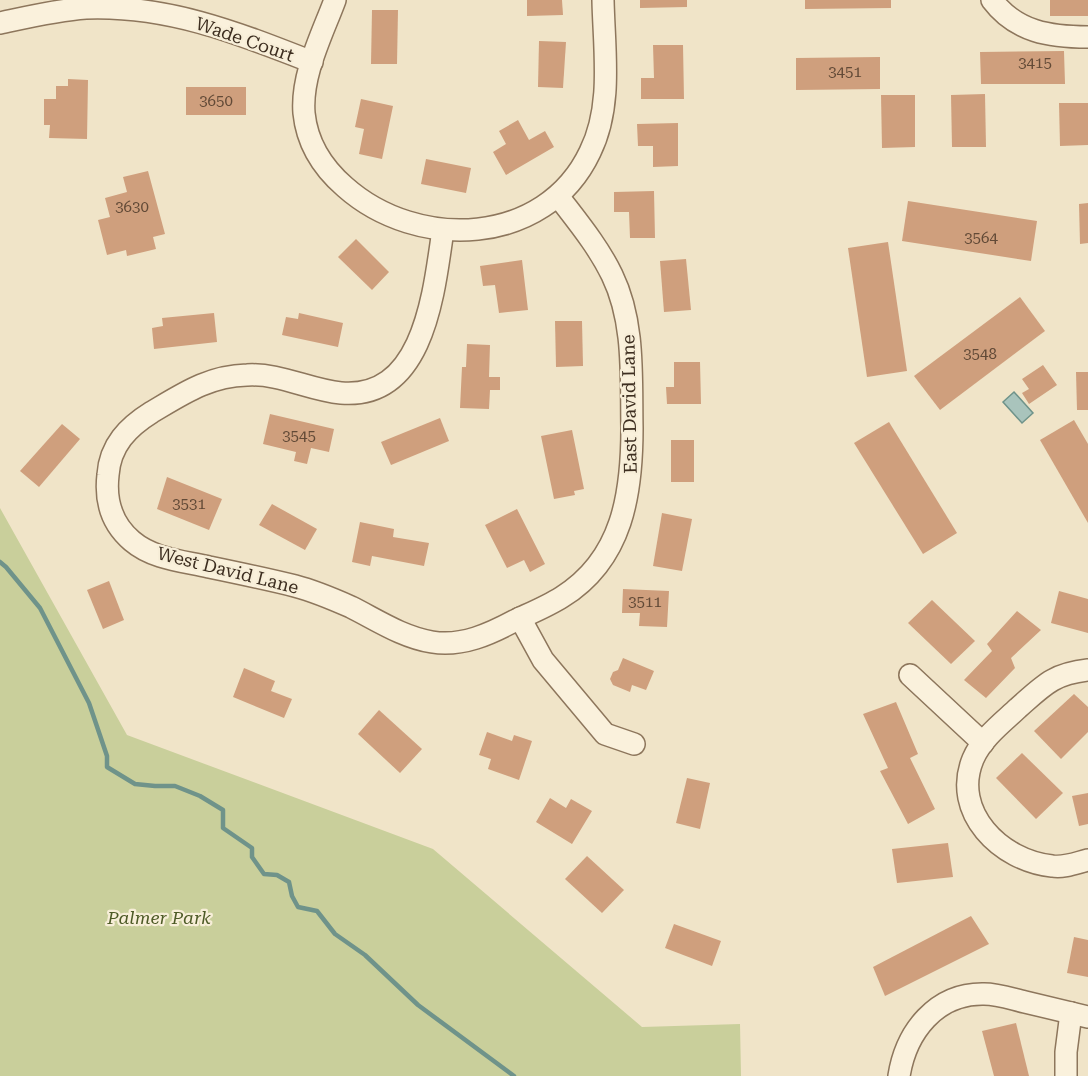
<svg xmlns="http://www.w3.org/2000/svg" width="1088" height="1076" viewBox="0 0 1088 1076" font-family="'Roboto Serif',serif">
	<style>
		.green { fill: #c9cf9b }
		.water { fill: #a9c4bc; stroke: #6f938a; stroke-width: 1.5 }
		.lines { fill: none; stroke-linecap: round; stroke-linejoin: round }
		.stream { stroke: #6f938a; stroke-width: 4.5 }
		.building { fill: #cf9f7d }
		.minor-casing { stroke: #8d765c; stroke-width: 24 }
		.minor { stroke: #faf1dc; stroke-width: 21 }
		.labels { text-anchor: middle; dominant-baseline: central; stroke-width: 4.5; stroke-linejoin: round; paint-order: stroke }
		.number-label { font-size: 15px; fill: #624a37 }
		.street-label { font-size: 18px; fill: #3d2e20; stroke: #f7eed8 }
		.park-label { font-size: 18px; font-style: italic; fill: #4d5a26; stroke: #f7eed8 }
	</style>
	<rect width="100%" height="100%" fill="#f0e4c8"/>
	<polygon class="green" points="0,508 127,735 433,849 642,1027 740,1024 741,1076 0,1076"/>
	<polygon class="water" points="1014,392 1033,413 1022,423 1003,402"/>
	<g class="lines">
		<polyline class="stream" points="0,562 6,567 40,608 89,703 107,756 107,767 135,784 155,786 175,786 200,796 223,810 223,828 252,848 252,857 264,874 277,875 289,882 292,896 298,907 317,911 335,934 365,955 418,1005 514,1076"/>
	</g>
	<g class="building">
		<polygon points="527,0 562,0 563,15 527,16"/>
		<polygon points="640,0 687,0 687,7 640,8"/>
		<polygon points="805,0 891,0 891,8 805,9"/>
		<rect x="1050" y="0" width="38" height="16"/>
		<polygon points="372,10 398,10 397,64 371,64"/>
		<polygon points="539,41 566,42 563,88 538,87"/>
		<polygon points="653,45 683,45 684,99 641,99 641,78 654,78"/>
		<polygon points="1064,51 1065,84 981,84 980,52"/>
		<polygon points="880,57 880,89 796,90 796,58"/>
		<polygon points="68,79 88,80 87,139 49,138 50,125 44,125 44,99 56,99 56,86 68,86"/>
		<rect x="186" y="87" width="60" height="28"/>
		<polygon points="985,94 986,147 952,147 951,95"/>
		<polygon points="881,95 915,95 915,147 882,148"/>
		<polygon points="361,99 393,106 382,159 359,154 364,129 355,127"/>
		<polygon points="1059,103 1088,103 1088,145 1060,146"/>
		<polygon points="518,120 529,140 545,131 554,147 506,175 493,152 506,144 499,131"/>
		<polygon points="678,123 678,166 653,167 653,146 638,146 637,124"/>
		<polygon points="426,159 471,168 466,193 421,184"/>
		<polygon points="148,171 165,234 153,237 156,249 127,256 126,250 107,255 98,220 110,217 105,198 127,192 123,177"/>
		<polygon points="654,191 655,238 630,238 629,212 614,212 614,192"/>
		<polygon points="908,201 1037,221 1031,261 902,241"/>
		<polygon points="1088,203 1088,243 1080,244 1079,204"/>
		<polygon points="356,239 389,272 372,290 338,257"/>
		<polygon points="888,242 907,371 867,377 848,248"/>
		<polygon points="686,259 691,310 664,312 660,261"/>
		<polygon points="522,260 528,310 499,313 495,285 483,286 480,266"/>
		<polygon points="1020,297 1045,331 940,410 914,376"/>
		<polygon points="214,313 217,342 154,349 152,328 163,326 162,318"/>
		<polygon points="299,313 343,323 338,347 282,335 286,317 298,319"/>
		<polygon points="555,321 582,321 583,366 556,367"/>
		<polygon points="467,344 490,345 489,377 500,377 500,390 490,390 489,409 460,408 462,367 466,367"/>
		<polygon points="674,362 700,362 701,404 667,404 666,387 674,387"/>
		<polygon points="1043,365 1057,385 1029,404 1022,393 1029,389 1022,379"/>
		<polygon points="1076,372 1088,372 1088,410 1077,410"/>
		<polygon points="270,414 334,429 329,452 311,448 307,464 294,461 296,452 263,444"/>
		<polygon points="440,418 449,441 391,465 381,442"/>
		<polygon points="1074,420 1088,444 1088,523 1040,440"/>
		<polygon points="889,422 957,533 923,554 854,443"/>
		<polygon points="62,424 80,439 39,487 20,471"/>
		<polygon points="572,430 584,489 574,491 575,495 554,499 541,436"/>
		<rect x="671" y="440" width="23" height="42"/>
		<polygon points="167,477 222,499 209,530 157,509"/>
		<polygon points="272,504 317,529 305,550 259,525"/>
		<polygon points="517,509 545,564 530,572 524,560 507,568 485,525"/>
		<polygon points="662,513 692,519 682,571 653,566"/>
		<polygon points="360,522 394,529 393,537 429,543 424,566 372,556 370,566 352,562"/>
		<polygon points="109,581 124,620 103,629 87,590"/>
		<polygon points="623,589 669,591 667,627 639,626 640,613 622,613"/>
		<polygon points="1059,591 1088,599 1088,633 1051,623"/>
		<polygon points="932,600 975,641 951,664 908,623"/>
		<polygon points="1017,611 1041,630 1011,658 1015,668 986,698 964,680 992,651 987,644"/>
		<polygon points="623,658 654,671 646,690 632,685 630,692 613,685 610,679 613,672 618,670"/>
		<polygon points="244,668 275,681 271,691 292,699 284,718 233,697"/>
		<polygon points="1074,694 1088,707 1088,732 1061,759 1034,731"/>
		<polygon points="896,702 918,754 910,758 935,809 908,824 880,771 888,768 863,714"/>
		<polygon points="379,710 422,749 400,773 358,734"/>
		<polygon points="487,732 512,741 514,735 532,741 519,780 488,769 491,759 479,755"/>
		<polygon points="1022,753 1063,793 1036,819 996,778"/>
		<polygon points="687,778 710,783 700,829 676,823"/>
		<polygon points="1088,793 1088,824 1079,826 1072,796"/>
		<polygon points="550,798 566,808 571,799 592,811 572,844 536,822"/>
		<polygon points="948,843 953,877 897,883 892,849"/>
		<polygon points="587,856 624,890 602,913 565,879"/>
		<polygon points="971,916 989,944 885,996 873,967"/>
		<polygon points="674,924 721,941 712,966 665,948"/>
		<polygon points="1074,937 1088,940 1088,977 1067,973"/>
		<polygon points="1016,1023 1029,1076 994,1076 982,1031"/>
	</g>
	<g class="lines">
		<defs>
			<g id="minor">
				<path d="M 335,0 C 322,35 301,75 304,113 C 307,143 323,168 345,187 C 417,251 545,247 590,152 C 613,106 604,50 603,0"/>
				<path d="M 992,0 C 1016,32 1050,37 1088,37"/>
				<path d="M 0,23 C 28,17 57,10 86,8 C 168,5 238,33 312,62"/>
				<path d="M 443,230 C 434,290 425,400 341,393 C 309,390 280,373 247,375 C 209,376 184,393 152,412 C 128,427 110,445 108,475 C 105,501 112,524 132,541 C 153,559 183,561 209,567 C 238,573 267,579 295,586 C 314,591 333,599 351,607 C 377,620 402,637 432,642 C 462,647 490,634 516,620 C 531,613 548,606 562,597 C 623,559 632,493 632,428 C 631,377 635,322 612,275 C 598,246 577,221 558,196"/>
				<polyline points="520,618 543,660 605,734 634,744"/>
				<path d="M 1088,670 C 1053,674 1044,685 1018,708 C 1002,723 982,738 973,759 C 951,812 1001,861 1052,866 C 1064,868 1076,863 1088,860"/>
				<polyline points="910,675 983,743"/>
				<path d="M 899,1076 C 906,1032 936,993 984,994 C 998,994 1012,999 1025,1002 C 1046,1007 1067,1012 1088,1017"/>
				<polyline points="1066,1076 1066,1052 1071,1013"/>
			</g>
		</defs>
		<use href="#minor" class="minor-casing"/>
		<use href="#minor" class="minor"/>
	</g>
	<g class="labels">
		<g class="number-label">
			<text x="1035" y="63">3415</text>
			<text x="845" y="72">3451</text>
			<text x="216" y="101">3650</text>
			<text x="132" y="207">3630</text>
			<text x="981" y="238">3564</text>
			<text x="980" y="354">3548</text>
			<text x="299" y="436">3545</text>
			<text x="189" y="504">3531</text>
			<text x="645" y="602">3511</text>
		</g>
		<g class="street-label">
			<text transform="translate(245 39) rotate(19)">Wade Court</text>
			<text transform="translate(629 404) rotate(-91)">East David Lane</text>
			<text transform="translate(228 570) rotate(14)">West David Lane</text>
		</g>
		<g class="park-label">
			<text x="159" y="917">Palmer Park</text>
		</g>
	</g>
</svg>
